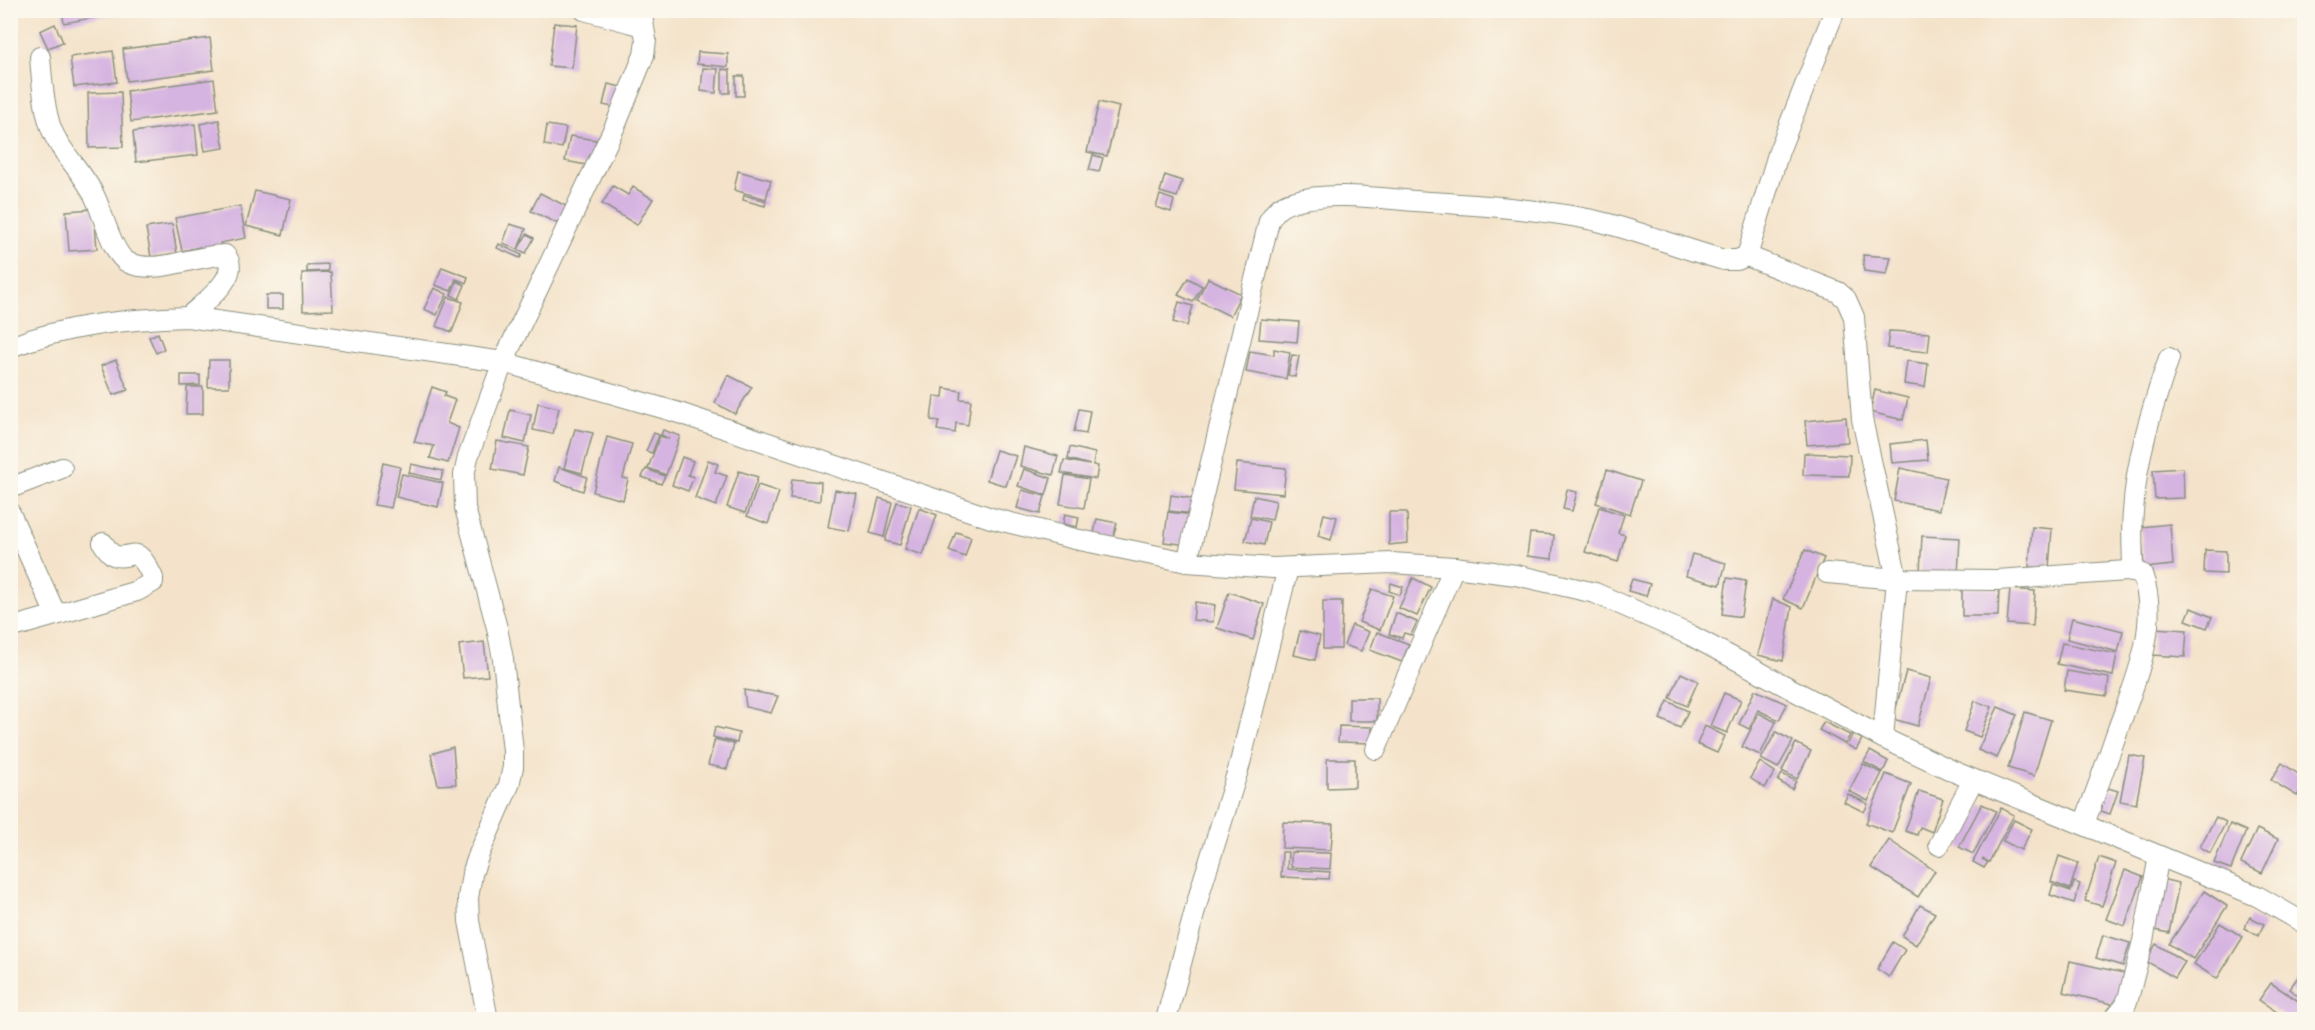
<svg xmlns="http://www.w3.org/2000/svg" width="2315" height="1030" viewBox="0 0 2315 1030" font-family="'Architects Daughter',sans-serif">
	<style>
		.building { fill: #d6b4e1 }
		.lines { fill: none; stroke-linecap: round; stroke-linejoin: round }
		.minor-casing { stroke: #8a907f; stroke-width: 22 }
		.minor { stroke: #fff; stroke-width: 20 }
	</style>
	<rect width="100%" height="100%" fill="#fbf7ec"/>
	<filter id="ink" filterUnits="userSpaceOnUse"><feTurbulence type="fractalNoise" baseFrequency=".0167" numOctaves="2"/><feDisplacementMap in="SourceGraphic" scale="12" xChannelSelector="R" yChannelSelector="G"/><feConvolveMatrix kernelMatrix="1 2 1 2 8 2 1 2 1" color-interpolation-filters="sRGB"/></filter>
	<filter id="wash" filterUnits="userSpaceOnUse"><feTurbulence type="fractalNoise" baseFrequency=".008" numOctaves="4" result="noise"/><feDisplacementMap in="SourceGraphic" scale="24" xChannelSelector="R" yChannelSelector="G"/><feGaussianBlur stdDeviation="1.35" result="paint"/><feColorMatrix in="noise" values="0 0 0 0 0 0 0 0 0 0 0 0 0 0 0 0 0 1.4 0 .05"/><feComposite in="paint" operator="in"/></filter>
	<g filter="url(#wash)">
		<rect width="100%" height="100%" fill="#f4e3ca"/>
		<g id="blocks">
			<g class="building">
				<polygon points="62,10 120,10 121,13 64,23"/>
				<polygon points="554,23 577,25 572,68 549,66"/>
				<polygon points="55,24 63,42 48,48 40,31"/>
				<polygon points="210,38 214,70 127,81 123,49"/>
				<polygon points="113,51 117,82 74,87 70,57"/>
				<polygon points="698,52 728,54 728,67 697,64"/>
				<polygon points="703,68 718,69 716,93 701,91"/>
				<polygon points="722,69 730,70 730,93 722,93"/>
				<rect x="736" y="76" width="8" height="20"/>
				<polygon points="214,79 218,110 131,122 127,91"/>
				<polygon points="608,84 626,88 622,109 603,105"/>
				<polygon points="121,92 123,147 89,148 88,93"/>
				<polygon points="1099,102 1119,107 1107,156 1087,152"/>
				<polygon points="219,120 224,148 205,151 200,124"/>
				<polygon points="195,124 198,155 136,162 133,132"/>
				<polygon points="547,125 566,128 562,148 544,145"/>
				<polygon points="570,136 596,140 592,166 565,161"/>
				<polygon points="1093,155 1103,158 1099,172 1089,170"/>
				<polygon points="738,171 771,180 766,199 734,190"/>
				<polygon points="1165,175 1182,181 1177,197 1160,192"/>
				<polygon points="613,186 628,195 633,187 653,199 637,225 602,204"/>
				<polygon points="255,191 291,199 283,235 246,226"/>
				<polygon points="540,193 572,209 563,226 531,211"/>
				<polygon points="744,195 766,201 765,206 743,200"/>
				<polygon points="1160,195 1174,200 1171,212 1156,207"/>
				<polygon points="240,206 246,238 220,243 221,248 201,252 200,247 182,251 175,218"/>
				<polygon points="94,209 97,249 69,251 66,211"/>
				<polygon points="172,224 177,253 151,257 146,228"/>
				<polygon points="510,224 526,229 518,249 527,234 534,238 526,253 503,243"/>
				<polygon points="499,244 522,255 520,258 497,248"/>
				<polygon points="1863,255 1891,257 1887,274 1864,271"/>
				<polygon points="328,264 328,271 307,272 307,265"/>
				<polygon points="442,267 468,277 466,283 456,279 451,291 435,285"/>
				<polygon points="331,272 333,310 303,311 302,273"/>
				<polygon points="1188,278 1202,286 1193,302 1178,295"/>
				<polygon points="1208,278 1241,294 1230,316 1197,300"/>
				<polygon points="457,281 465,285 459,299 451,295"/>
				<polygon points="434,288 447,294 437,315 424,309"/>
				<rect x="266" y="295" width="17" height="14"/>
				<polygon points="448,297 463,302 452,332 436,326"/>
				<polygon points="1179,302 1193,306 1187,326 1173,322"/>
				<polygon points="1261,319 1299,322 1297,342 1259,339"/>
				<polygon points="1889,331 1930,333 1928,352 1887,348"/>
				<polygon points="158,333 164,349 156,353 149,337"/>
				<polygon points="1274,349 1290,352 1286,379 1246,372 1250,351 1274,355"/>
				<polygon points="1292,355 1299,356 1295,377 1288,375"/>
				<polygon points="116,360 128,390 113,395 101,366"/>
				<polygon points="209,360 229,360 229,387 208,387"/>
				<polygon points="1907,361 1928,364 1925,387 1904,384"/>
				<polygon points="181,375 200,375 200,385 181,386"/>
				<polygon points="728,375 752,387 735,414 715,403"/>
				<polygon points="187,387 203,387 203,414 186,414"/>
				<polygon points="432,387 446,392 444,396 455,400 447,423 459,428 448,463 430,458 434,446 414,442"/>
				<polygon points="944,388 961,391 960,399 971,400 968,425 956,423 955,433 937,430 939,421 931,420 934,396 943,397"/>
				<polygon points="1875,390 1908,398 1903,420 1870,412"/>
				<polygon points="538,403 559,408 553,434 533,430"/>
				<polygon points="1079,409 1090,411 1086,434 1074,432"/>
				<polygon points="510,410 531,415 525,443 504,438"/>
				<polygon points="1846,417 1848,442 1807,445 1805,421"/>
				<polygon points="575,429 593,433 582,473 564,468"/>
				<polygon points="663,430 680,436 666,475 648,468 660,436 669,439 661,435"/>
				<polygon points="654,433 659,435 652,453 646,451"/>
				<polygon points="607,437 632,444 623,478 628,479 623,500 593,492"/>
				<polygon points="1926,440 1928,460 1892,463 1890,444"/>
				<polygon points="497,441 529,447 523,475 492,469"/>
				<polygon points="1024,447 1058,456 1053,475 1020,466"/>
				<polygon points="1070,447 1095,453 1093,465 1098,466 1096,479 1061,473 1064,460 1090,465 1068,459"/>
				<polygon points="996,450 1016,456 1006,486 987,480"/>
				<polygon points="1804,453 1850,455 1849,476 1803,475"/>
				<polygon points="682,457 693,461 688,475 694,477 688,491 672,485"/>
				<polygon points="708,460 718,464 715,472 727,476 716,506 695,498"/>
				<polygon points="383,463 400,467 391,508 374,505"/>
				<polygon points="1237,463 1286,468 1283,494 1234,489"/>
				<polygon points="411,464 443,471 441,480 409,473"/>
				<polygon points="559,467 587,477 583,491 555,481"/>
				<polygon points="1900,468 1946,478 1939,510 1894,501"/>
				<polygon points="2183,468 2184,498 2155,499 2153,470"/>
				<polygon points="646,469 665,476 661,484 642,477"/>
				<polygon points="1024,469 1051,478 1046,495 1018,486"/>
				<polygon points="1607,470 1641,481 1630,514 1596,503"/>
				<polygon points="739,471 758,477 745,513 727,507"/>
				<polygon points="402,474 443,483 438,507 396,497"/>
				<polygon points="1065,475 1089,479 1084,508 1060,504"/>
				<polygon points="792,479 821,482 820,501 790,498"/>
				<polygon points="758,485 779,492 768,524 747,516"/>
				<polygon points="835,490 857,494 849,531 828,527"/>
				<polygon points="1022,490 1045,496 1040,514 1017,508"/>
				<polygon points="1567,490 1577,492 1572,511 1563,509"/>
				<polygon points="1171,495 1196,499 1194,514 1169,511"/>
				<polygon points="1254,496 1276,501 1272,520 1250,516"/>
				<polygon points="879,498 892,502 884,537 870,533"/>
				<polygon points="897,502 911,506 900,545 885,541"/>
				<polygon points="1599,507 1624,515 1618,533 1625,535 1618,562 1585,552"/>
				<polygon points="919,508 937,515 923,555 905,549"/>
				<polygon points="1168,512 1192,515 1189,545 1164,542"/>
				<polygon points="1389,512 1407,512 1408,543 1389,545"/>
				<polygon points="1065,514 1079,517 1077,527 1063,524"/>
				<polygon points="1324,514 1337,517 1331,540 1318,536"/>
				<polygon points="1251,518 1269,522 1264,545 1245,541"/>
				<polygon points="1097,519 1117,523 1113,538 1094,533"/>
				<polygon points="2170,524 2173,565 2144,568 2141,527"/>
				<polygon points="2032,527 2052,529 2049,568 2029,567"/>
				<polygon points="956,532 971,537 965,557 949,551"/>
				<polygon points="1530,533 1554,535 1552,559 1527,556"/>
				<polygon points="1922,536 1960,538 1958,575 1920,572"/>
				<polygon points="1805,550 1824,558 1803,608 1783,599"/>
				<polygon points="2205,550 2226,551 2226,574 2204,573"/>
				<polygon points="1692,554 1726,563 1720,585 1686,576"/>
				<polygon points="1413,578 1431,587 1417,616 1399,608"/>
				<polygon points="1727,578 1746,581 1741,617 1722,614"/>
				<polygon points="1632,579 1650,584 1646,596 1628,591"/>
				<polygon points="1391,583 1403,587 1400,595 1389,591"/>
				<polygon points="1962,588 1999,588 1998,616 1962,616"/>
				<polygon points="1372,589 1393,596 1380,630 1359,622"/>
				<polygon points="2010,589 2035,591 2033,626 2007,624"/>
				<polygon points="1229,592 1264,604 1253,640 1217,628"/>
				<polygon points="1773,599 1792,607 1783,661 1758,655"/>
				<polygon points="1323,601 1342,601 1341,649 1323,649"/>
				<polygon points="1195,602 1215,605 1213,622 1193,620"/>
				<polygon points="2191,608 2212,617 2207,628 2186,620"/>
				<polygon points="1396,613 1417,622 1411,635 1404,633 1402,638 1389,634"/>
				<polygon points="2072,618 2123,631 2118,652 2067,639"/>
				<polygon points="1352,625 1369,632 1361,651 1344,645"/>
				<polygon points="2153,628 2187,630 2185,657 2152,655"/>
				<polygon points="1300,631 1320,636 1315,660 1294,655"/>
				<polygon points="1377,632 1409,644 1402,662 1370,650"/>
				<polygon points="484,642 488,676 463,678 459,645"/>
				<polygon points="2062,643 2117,654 2113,676 2057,664"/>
				<polygon points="1906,671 1931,678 1918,726 1893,719"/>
				<polygon points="2067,671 2109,678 2107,696 2064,690"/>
				<polygon points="1681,673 1698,681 1687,706 1670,698"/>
				<polygon points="744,690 778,696 771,713 746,707"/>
				<polygon points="1755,690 1787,704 1779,720 1758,710 1749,729 1739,724"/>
				<polygon points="1724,693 1741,700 1727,733 1710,726"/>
				<rect x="1349" y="698" width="28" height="23"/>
				<polygon points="1668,701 1688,711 1680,728 1660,719"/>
				<polygon points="1975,701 1992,707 1980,737 1964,731"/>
				<polygon points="1998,707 2017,715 1997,758 1978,750"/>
				<polygon points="2025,712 2051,720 2034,776 2008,768"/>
				<polygon points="1759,713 1776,722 1760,755 1742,747"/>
				<polygon points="1824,722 1850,735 1845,744 1819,730"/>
				<polygon points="1339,726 1372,727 1371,743 1338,742"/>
				<polygon points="1705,726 1725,736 1717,753 1697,744"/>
				<polygon points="715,727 739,733 737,743 713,737"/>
				<polygon points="1776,732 1793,741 1778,768 1761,759"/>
				<polygon points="1853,734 1862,739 1856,750 1847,745"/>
				<polygon points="715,739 734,744 727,769 708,765"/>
				<polygon points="1796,743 1811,751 1797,779 1782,771"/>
				<polygon points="453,747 456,784 438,785 431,754"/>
				<polygon points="1870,751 1888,761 1883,772 1864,762"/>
				<polygon points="2129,755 2145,758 2136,804 2120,801"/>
				<polygon points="1327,759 1355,759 1355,787 1327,788"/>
				<polygon points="1760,762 1775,772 1765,788 1750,778"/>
				<polygon points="2282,763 2304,778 2304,786 2297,796 2271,780"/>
				<polygon points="1863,764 1882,773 1868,801 1849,791"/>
				<polygon points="1782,774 1796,781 1792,789 1778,781"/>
				<polygon points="1886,774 1911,784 1892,833 1866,823"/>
				<polygon points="2108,788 2118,791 2110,814 2100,811"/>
				<polygon points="1919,791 1943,799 1932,832 1920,827 1917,835 1905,831"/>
				<polygon points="1848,794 1868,804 1864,812 1844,802"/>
				<polygon points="1982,804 1996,811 1973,854 1959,847"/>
				<polygon points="2001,808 2014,815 1989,862 1982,859 1988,862 1984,868 1973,862"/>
				<polygon points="2216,817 2226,822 2210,853 2200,847"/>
				<polygon points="2014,820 2032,829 2021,850 2003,841"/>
				<polygon points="1283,822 1333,824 1331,850 1282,848"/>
				<polygon points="2230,824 2246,831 2231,869 2214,863"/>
				<polygon points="2257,829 2278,839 2262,873 2241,863"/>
				<polygon points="1889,840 1935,871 1918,897 1871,867"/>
				<polygon points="1282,852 1288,852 1287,869 1330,872 1329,879 1281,877"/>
				<polygon points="1291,852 1331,853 1330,869 1291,867"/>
				<polygon points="2059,856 2078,863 2070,889 2051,882"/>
				<polygon points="2099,857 2116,863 2102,906 2085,901"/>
				<polygon points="2125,870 2143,877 2125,926 2106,919"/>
				<polygon points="2161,879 2179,883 2169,933 2150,929"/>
				<polygon points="2074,882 2080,884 2074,903 2050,895 2053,885 2071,891"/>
				<polygon points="2204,891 2227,906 2193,959 2169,944"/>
				<polygon points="1920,905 1935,913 1916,945 1902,936"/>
				<polygon points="2250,917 2264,924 2258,936 2244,928"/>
				<polygon points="2220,923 2243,937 2217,979 2194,964"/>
				<polygon points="2103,935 2130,943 2123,966 2096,958"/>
				<polygon points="1893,942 1905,950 1889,977 1877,969"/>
				<polygon points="2156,944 2185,962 2175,978 2146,961"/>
				<polygon points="2070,961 2128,974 2120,1006 2063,992"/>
				<polygon points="2304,969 2304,1000 2289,989"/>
				<polygon points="2271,983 2303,1004 2293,1020 2289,1020 2259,1000"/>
			</g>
		</g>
	</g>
	<g filter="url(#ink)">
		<use href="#blocks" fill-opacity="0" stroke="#8a907f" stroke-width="1.5"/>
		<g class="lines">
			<defs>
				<g id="minor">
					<polyline points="584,10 643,26"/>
					<path d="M 40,57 C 42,79 43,103 50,125 C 59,152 82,170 94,195 C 103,212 112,256 129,263 C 159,275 194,255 225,255 C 244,275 202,304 188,317"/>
					<polyline points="1747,256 1779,151 1835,10"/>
					<path d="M 10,347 C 68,325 127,319 188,317 L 503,362 L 676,412 L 991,518 L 1075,539 L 1187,562 L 1273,568 L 1391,563 L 1454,567 L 1516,575 L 1595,593 L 1690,635 L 1883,738 L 1955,772 L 2257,896 L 2304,923"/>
					<polyline points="10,488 62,468"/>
					<path d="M 10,513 L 56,615 L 137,591 L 153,582 L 153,578 C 150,572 146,562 140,557 C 133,550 122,561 112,554 C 109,552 105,546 103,543"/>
					<path d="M 1187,562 L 1269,221 C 1275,211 1280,205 1292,202 C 1328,191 1378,198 1415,201 C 1474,205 1535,208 1593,220 C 1637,230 1680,248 1724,260 L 1737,260 L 1747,256 L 1838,292 L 1846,299 L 1854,317 L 1862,419 L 1897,579 L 1883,738"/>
					<path d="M 2133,572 C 2133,552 2131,532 2133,512 C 2136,458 2152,409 2169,358"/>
					<path d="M 1827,573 L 1897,579 L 1997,580 L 2127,571 L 2142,574 C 2161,624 2135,682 2118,729 C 2107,761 2096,792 2084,824"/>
					<polyline points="10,628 56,615"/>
					<polyline points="1376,749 1454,567"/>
					<polyline points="1939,845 1973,780"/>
					<polyline points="488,1020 469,921 468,898 472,874 479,854 509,785 513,767 513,751 503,659 497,628 465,508 464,475 468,457 503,362 616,124 644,55 646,40 641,10"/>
					<polyline points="1166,1020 1201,888 1239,767 1288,568"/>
					<polyline points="2113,1020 2126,1004 2129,995 2143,941 2159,856"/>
				</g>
			</defs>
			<use href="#minor" class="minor-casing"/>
			<use href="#minor" class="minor"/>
		</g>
	</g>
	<rect width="2315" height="1030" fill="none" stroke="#fbf7ec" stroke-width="36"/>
</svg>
